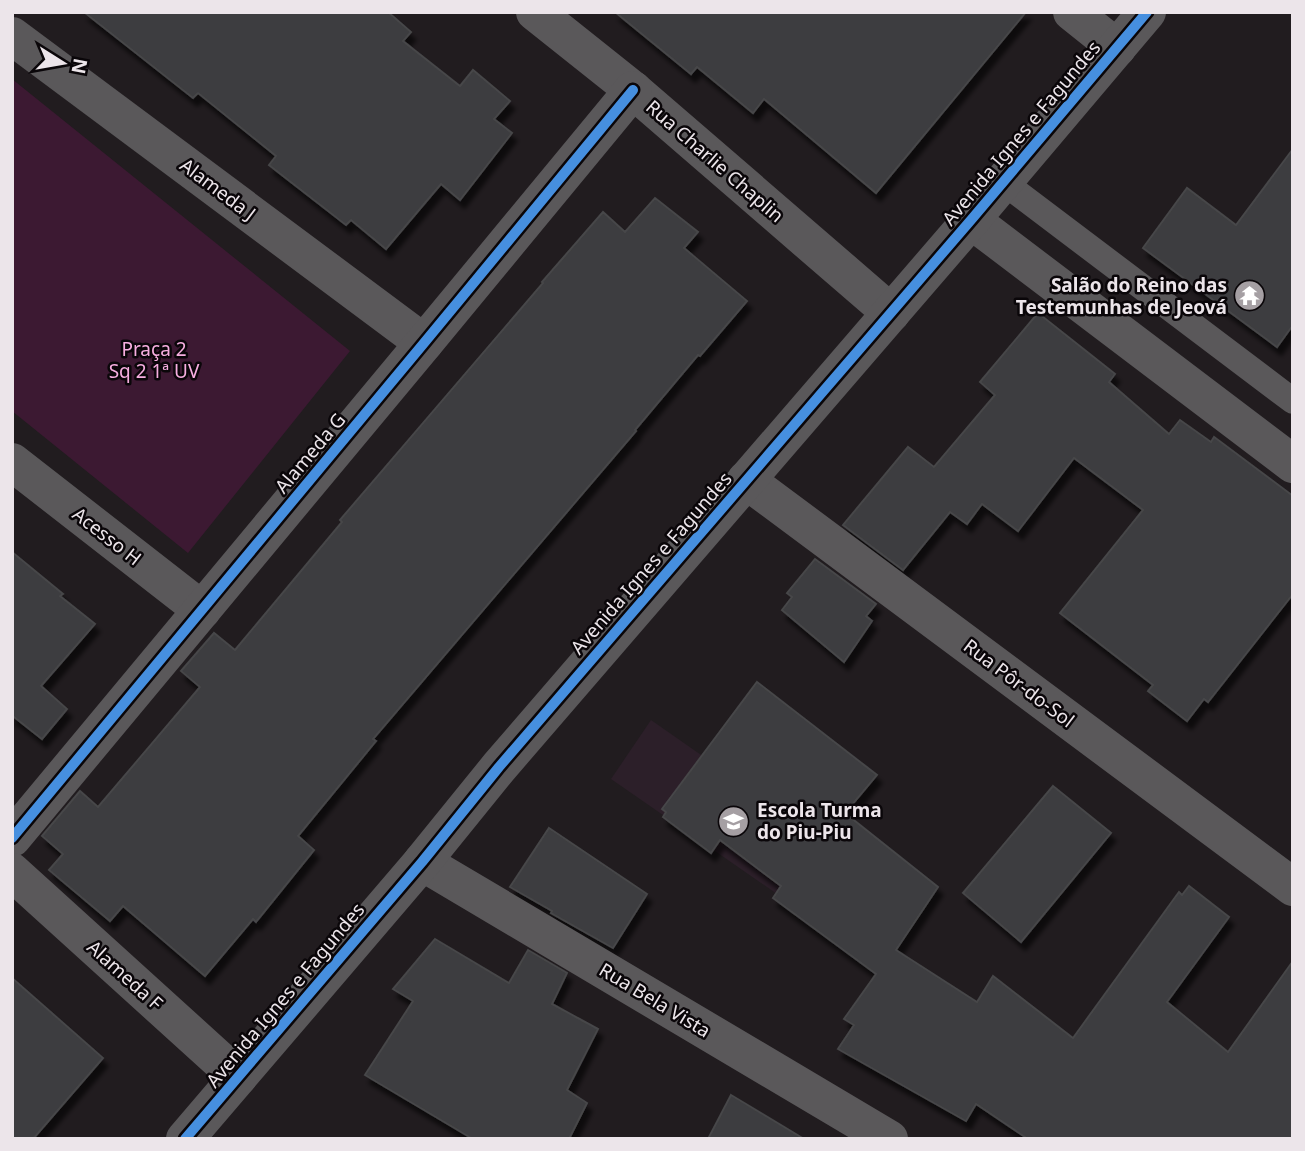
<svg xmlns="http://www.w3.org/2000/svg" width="1305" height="1151" viewBox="0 0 1305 1151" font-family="'Noto Sans',sans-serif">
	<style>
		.built { fill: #2c1f29 }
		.green { fill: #3c1932 }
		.building { fill: #3d3d3f; stroke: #464648; stroke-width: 2; filter: url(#shadow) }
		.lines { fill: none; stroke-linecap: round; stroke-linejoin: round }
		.service { stroke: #5a585a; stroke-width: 26 }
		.minor { stroke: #5a585a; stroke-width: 38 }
		.tertiary { stroke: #5a585a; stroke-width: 38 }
		.cycleway-casing { stroke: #0a0609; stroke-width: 15 }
		.cycleway { stroke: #468fdf; stroke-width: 10 }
		.labels { text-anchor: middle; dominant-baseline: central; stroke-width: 5; stroke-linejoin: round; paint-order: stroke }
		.street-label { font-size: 19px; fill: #ece5ea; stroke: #0a0609 }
		.poi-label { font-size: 19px; font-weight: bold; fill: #ece5ea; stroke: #0a0609; text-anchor: end }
		.park-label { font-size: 19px; fill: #f7aee0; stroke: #0a0609 }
	</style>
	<defs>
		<filter id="shadow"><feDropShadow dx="4.5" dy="8" stdDeviation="2" flood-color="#0009"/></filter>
	</defs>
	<rect width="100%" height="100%" fill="#211c1f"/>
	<polygon class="built" points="651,720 856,863 816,921 611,779"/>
	<polygon class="green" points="12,79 350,351 188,553 12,411"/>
	<g class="building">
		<polygon points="84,12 388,12 411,32 403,41 460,86 473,70 510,101 494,119 512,133 460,200 441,184 386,249 351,220 346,225 269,165 276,156 198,93 193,98"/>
		<polygon points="615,12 1026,12 876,193 764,99 753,113 697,67 691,74"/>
		<polygon points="1293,149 1293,325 1277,347 1143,248 1187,188 1236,225"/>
		<polygon points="655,198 698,232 684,248 747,301 700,356 698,355 635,430 636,431 373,739 376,741 298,836 314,850 256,922 253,919 205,976 123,906 110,921 49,870 63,854 42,836 80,791 98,807 200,687 181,671 214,633 235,650 342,522 340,520 543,283 542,282 603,212 625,232"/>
		<polygon points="1038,313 1115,374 1109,382 1169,434 1180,420 1211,442 1214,437 1293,496 1293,594 1208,702 1204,699 1187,721 1148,691 1153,685 1060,613 1143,510 1074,458 1018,531 982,504 967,524 950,512 903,570 843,525 908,447 934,467 995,395 980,382"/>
		<polygon points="12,552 63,594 60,596 95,624 41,686 67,709 42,739 14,717 12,718"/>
		<polygon points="815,559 876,604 866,616 872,621 844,662 782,610 792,597 787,593"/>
		<polygon points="757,682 877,775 845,813 938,887 896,950 977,1002 993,976 1073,1038 1179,892 1182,895 1189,886 1229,917 1167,1002 1228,1052 1293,961 1293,1139 1028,1139 976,1104 966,1121 838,1049 854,1025 844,1019 876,974 773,898 781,886 720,840 711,853 663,817 666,812 662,809"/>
		<polygon points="1053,786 1111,833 1021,942 963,893"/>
		<polygon points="549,828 647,894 613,948 551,913 552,911 510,887"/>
		<polygon points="435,939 509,983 528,950 567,973 552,1004 598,1029 567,1090 587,1103 569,1139 473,1139 365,1075 413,1001 393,989"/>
		<polygon points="12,978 103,1058 33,1139 12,1139"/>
		<polygon points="731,1095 804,1139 708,1139"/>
	</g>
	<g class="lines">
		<polyline class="service" points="1003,182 1293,401"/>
		<g class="minor">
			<polyline points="535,12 633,90 891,313"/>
			<polyline points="1072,12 1117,48"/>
			<polyline points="12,36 424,343"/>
			<polyline points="971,220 1293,464"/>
			<polyline points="12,462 202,610"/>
			<polyline points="746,480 1293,887"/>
			<polyline points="12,838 424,343 633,90"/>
			<polyline points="422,862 889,1139"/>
			<polyline points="12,872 238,1077"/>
		</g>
		<polyline class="tertiary" points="185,1139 422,862 499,767 971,220 1147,12"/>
		<defs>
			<g id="cycleway">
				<polyline points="12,838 424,343 633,90"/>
				<polyline points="185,1139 422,862 499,767 971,220 1147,12"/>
			</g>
		</defs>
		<use href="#cycleway" class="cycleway-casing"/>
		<use href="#cycleway" class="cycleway"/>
	</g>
	<defs>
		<symbol id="temple-disc" viewBox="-11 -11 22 22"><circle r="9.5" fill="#a59fa3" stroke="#0a0609"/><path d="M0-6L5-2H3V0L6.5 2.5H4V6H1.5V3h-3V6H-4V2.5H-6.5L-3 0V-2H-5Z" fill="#fff"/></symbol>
		<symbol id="school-disc" viewBox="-11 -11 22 22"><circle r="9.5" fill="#a59fa3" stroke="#0a0609"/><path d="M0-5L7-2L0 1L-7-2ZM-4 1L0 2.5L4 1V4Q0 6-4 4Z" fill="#fff"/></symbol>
	</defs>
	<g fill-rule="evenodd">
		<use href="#temple-disc" x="1232" y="278" width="35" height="35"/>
		<use href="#school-disc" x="716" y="804" width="35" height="35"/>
	</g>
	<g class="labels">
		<g class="street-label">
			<text transform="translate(1021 133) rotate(-50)">Avenida Ignes e Fagundes</text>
			<text transform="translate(715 161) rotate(41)">Rua Charlie Chaplin</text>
			<text transform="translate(218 189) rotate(37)">Alameda J</text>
			<text transform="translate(310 453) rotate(-50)">Alameda G</text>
			<text transform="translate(107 536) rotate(38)">Acesso H</text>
			<text transform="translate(651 563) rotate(-49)">Avenida Ignes e Fagundes</text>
			<text transform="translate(1019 683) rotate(37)">Rua Pôr-do-Sol</text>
			<text transform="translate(125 975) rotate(42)">Alameda F</text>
			<text transform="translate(285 995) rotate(-50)">Avenida Ignes e Fagundes</text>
			<text transform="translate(655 1000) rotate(31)">Rua Bela Vista</text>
		</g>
		<g class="poi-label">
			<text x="1227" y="285">Salão do Reino das<tspan x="1227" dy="22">Testemunhas de Jeová</tspan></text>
			<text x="757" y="810" text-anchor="start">Escola Turma<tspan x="757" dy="22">do Piu-Piu</tspan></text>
		</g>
		<g class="park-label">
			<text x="154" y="349">Praça 2<tspan x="154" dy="22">Sq 2 1ª UV</tspan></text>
		</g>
	</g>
	<rect width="1305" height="1151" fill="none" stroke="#ece5ea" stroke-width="28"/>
	<g transform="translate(63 63) rotate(101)" stroke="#0a0609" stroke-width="5" paint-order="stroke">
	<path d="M0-5L12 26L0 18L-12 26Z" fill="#ece5ea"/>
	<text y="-10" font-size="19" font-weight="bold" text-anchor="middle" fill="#ece5ea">N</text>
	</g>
</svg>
